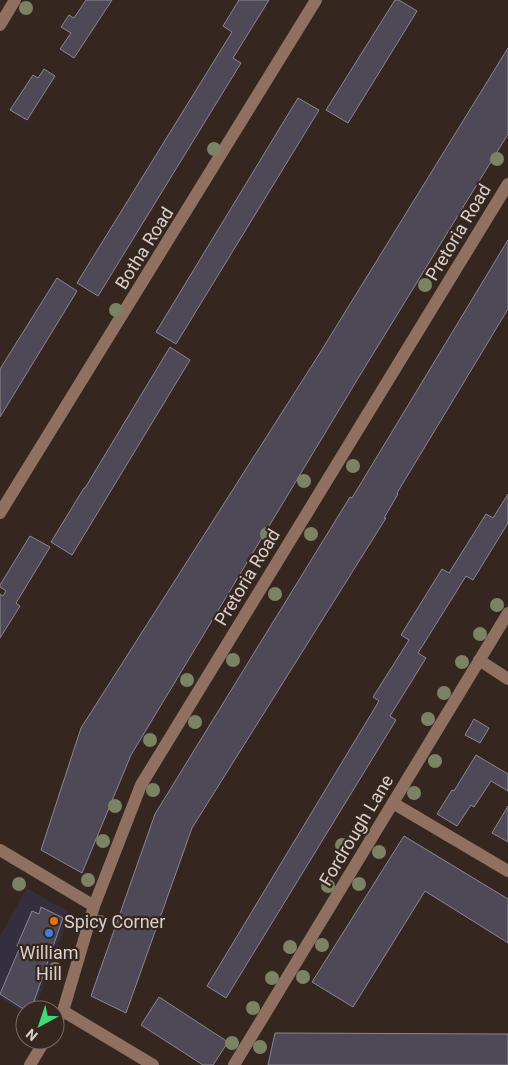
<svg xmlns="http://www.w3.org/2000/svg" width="508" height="1065" viewBox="0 0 508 1065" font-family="Roboto,sans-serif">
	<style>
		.commercial { fill: #352e3e }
		.building { fill: #4e4857; stroke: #8b8595 }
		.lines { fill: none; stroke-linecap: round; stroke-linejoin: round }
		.minor { stroke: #907161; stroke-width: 12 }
		.tree { fill: #7c8365 }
		.food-dot { fill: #e8710a; stroke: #352720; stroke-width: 2 }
		.shop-dot { fill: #3f7fe0; stroke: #352720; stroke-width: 2 }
		.labels { text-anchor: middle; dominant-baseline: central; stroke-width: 4.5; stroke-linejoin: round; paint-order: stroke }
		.street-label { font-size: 18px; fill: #dad0cb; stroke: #352720 }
		.poi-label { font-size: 18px; fill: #dad0cb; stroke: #352720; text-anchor: start }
	</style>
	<rect width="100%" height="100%" fill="#352720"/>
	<polygon class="commercial" points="27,888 70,913 49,973 34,1010 25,1010 25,1013 0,998 0,936"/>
	<g class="building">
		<polygon points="86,0 112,0 74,58 60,49 71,33 61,27 69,15 74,18"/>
		<polygon points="239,0 269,0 233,58 241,63 98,296 77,283 232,32 223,26"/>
		<polygon points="395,0 399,0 417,11 348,123 326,110"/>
		<polygon points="508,48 508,134 357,380 131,755 82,873 41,850 81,728 318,356"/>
		<polygon points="44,69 55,76 27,120 10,110 33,75 38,78"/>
		<polygon points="298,98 319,110 176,344 156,332"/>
		<polygon points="508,240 508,309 397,493 398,494 384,518 386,518 192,828 126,1013 91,996 155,814 350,497 352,498"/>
		<polygon points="57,278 77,291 0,417 0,369"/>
		<polygon points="170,347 190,360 72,555 51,542 84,488 85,488"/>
		<polygon points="508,494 508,523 473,580 466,576 418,653 426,658 390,716 396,720 226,998 207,986 379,701 373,697 409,640 401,635 442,569 449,573 486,514 493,518"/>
		<polygon points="30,536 50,547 16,603 20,606 0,638 0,594 3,596 6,591 0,587 0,585"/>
		<polygon points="474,719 489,728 480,743 465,735"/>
		<polygon points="476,755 508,774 508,791 491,781 474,807 471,805 457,826 437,814 452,790 454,791"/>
		<polygon points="508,806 508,842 492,833"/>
		<polygon points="404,836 508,899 508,943 425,891 353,1007 312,982"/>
		<polygon points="41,907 63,918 31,1010 25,1010 0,994 20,947 17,946 32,911 39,914"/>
		<polygon points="159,997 228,1042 213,1065 203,1065 141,1025"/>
		<polygon points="275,1033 508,1034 508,1065 268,1065"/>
	</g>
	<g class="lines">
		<g class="minor">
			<polyline points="0,25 15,0"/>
			<polyline points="0,513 316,0"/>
			<polyline points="479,660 508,679"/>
			<polyline points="393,803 508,871"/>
			<polyline points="0,850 94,906"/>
			<polyline points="63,1011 153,1065"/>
			<polyline points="55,1023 63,1011 94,906 141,785 508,184"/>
			<polyline points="30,1065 45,1040"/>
			<polyline points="234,1065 508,613"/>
		</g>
	</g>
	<g class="tree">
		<circle cx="26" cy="8" r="7"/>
		<circle cx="214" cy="149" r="7"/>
		<circle cx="497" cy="159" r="7"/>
		<circle cx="425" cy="285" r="7"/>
		<circle cx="116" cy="310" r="7"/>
		<circle cx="353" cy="466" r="7"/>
		<circle cx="304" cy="481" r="7"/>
		<circle cx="267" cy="534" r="7"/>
		<circle cx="311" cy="534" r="7"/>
		<circle cx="275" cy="594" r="7"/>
		<circle cx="497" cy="605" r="7"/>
		<circle cx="480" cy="634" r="7"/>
		<circle cx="233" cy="660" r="7"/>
		<circle cx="462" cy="662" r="7"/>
		<circle cx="187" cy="680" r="7"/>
		<circle cx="444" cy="693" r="7"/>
		<circle cx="428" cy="719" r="7"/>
		<circle cx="195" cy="722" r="7"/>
		<circle cx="150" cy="740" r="7"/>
		<circle cx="435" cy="761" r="7"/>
		<circle cx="153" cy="790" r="7"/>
		<circle cx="414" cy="793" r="7"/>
		<circle cx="115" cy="806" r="7"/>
		<circle cx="103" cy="841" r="7"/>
		<circle cx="342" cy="845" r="7"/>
		<circle cx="379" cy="852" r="7"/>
		<circle cx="88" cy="880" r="7"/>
		<circle cx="19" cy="884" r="7"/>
		<circle cx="359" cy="884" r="7"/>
		<circle cx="328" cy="886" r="7"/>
		<circle cx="100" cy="922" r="7"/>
		<circle cx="322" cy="945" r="7"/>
		<circle cx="290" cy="947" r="7"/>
		<circle cx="55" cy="969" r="7"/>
		<circle cx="303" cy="977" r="7"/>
		<circle cx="272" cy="978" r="7"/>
		<circle cx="253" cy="1008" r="7"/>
		<circle cx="232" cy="1043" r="7"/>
		<circle cx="260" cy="1047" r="7"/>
	</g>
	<circle class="food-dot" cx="54" cy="921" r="5"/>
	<circle class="shop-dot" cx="49" cy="933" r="5"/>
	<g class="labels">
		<g class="street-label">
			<text transform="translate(458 232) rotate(-59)">Pretoria Road</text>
			<text transform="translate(144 248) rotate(-58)">Botha Road</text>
			<text transform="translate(247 577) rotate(-59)">Pretoria Road</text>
			<text transform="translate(356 830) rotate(-59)">Fordrough Lane</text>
		</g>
		<g class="poi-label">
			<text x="64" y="921">Spicy Corner</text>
			<text x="49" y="952" text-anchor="middle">William<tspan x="49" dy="21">Hill</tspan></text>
		</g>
	</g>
	<g transform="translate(40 1025) rotate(220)"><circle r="24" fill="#352720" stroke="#776b64"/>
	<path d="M0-4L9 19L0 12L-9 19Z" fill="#43d77b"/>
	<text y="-8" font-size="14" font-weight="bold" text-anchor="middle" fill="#dad0cb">N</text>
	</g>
</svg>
